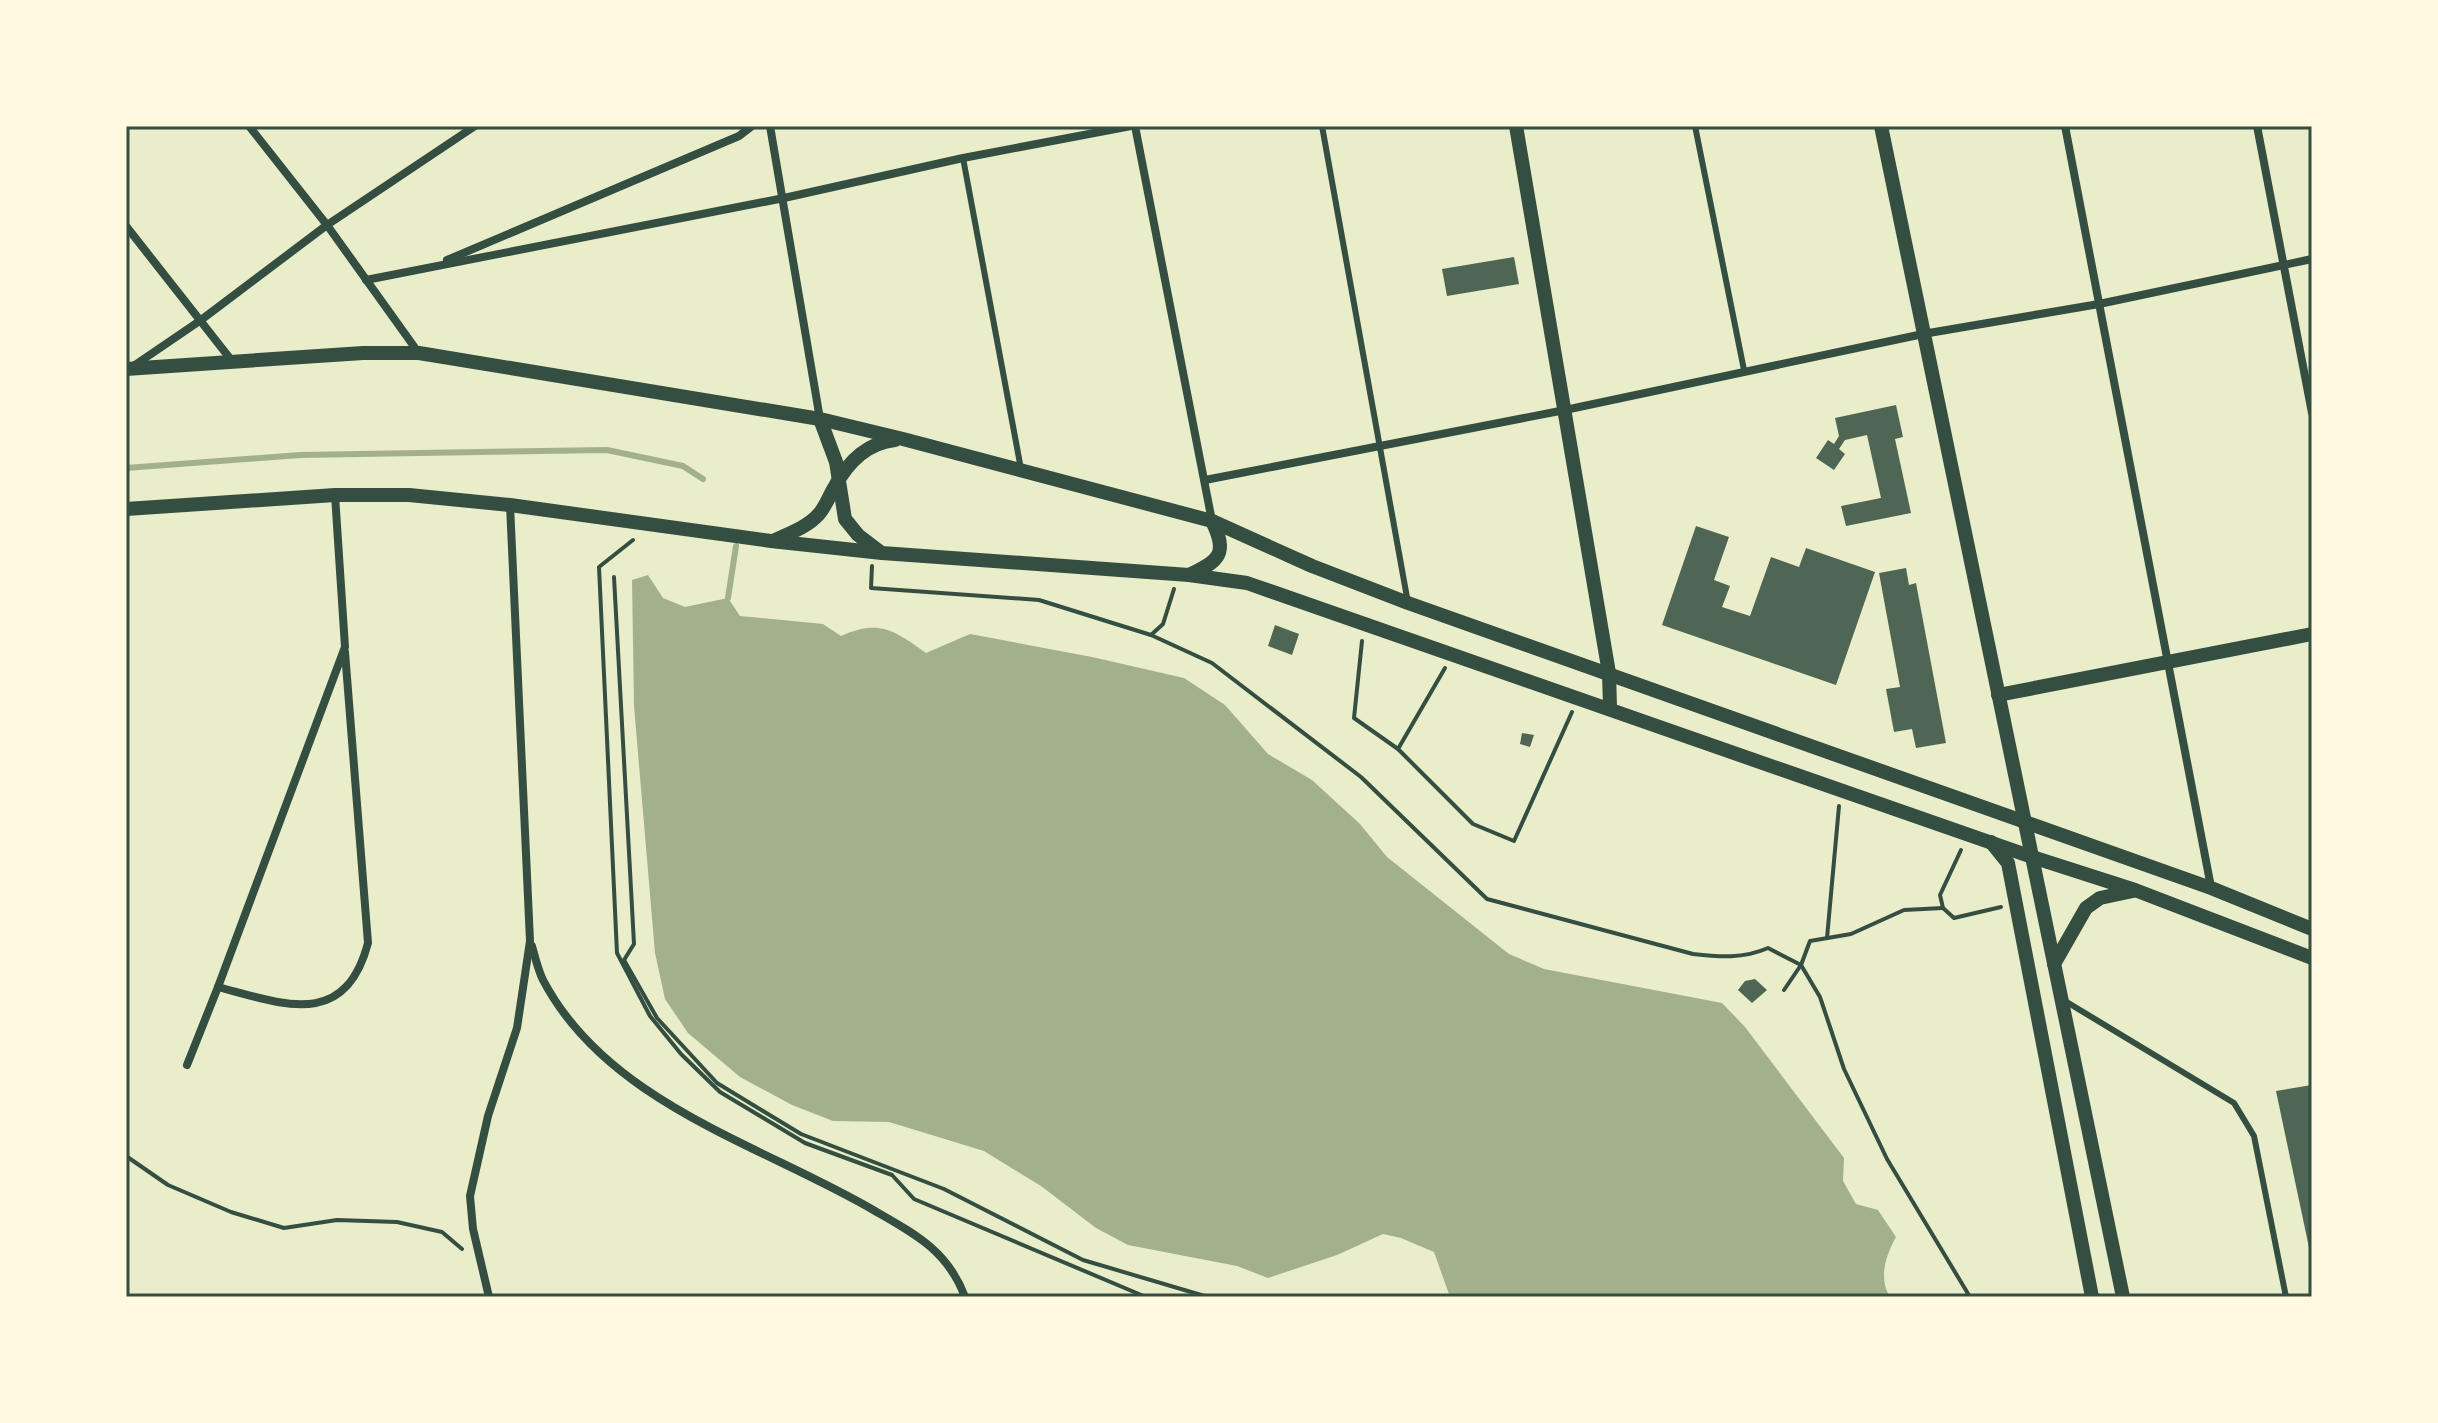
<svg xmlns="http://www.w3.org/2000/svg" width="2438" height="1423" viewBox="0 0 2438 1423" font-family="Overpass,sans-serif">
	<style>
		.water { fill: #a3b18a }
		.lines { fill: none; stroke-linecap: round; stroke-linejoin: round }
		.stream { stroke: #a3b18a; stroke-width: 6 }
		.building { fill: #4f6655 }
		.path { stroke: #344e41; stroke-width: 4 }
		.service { stroke: #344e41; stroke-width: 6 }
		.minor { stroke: #344e41; stroke-width: 8 }
		.tertiary { stroke: #344e41; stroke-width: 14 }
		.neatline { fill: none; stroke: #344e41; stroke-width: 3 }
	</style>
	<rect width="100%" height="100%" fill="#e9edc9"/>
	<path class="water" d="M 648,575 L 663,598 L 685,607 L 728,598 L 740,616 L 823,624 L 841,636 C 879,619 894,630 926,653 L 970,634 L 1092,657 L 1184,678 L 1225,705 L 1268,754 L 1312,780 L 1360,824 L 1387,857 L 1509,954 L 1544,969 L 1722,1003 L 1745,1027 L 1844,1158 L 1843,1181 L 1856,1204 L 1878,1210 L 1896,1237 C 1886,1255 1878,1278 1890,1297 L 1450,1297 L 1434,1252 L 1401,1238 L 1383,1234 L 1337,1255 L 1268,1278 L 1237,1266 L 1128,1245 L 1096,1228 L 1041,1186 L 984,1151 L 889,1122 L 833,1121 L 792,1105 L 740,1077 L 688,1033 L 665,999 L 655,953 L 634,706 L 632,580 Z"/>
	<g class="lines">
		<g class="stream">
			<polyline points="126,468 300,455 607,450 683,466 703,479"/>
			<polyline points="728,598 736,546"/>
		</g>
	</g>
	<g class="building">
		<polygon points="1514,257 1519,284 1447,296 1442,269"/>
		<polygon points="1896,405 1903,437 1895,439 1911,513 1846,526 1841,506 1881,498 1867,435 1845,440 1839,449 1845,454 1834,470 1816,458 1828,440 1834,444 1839,436 1835,418"/>
		<polygon points="1696,526 1729,537 1714,580 1730,586 1722,607 1750,616 1771,557 1799,567 1806,548 1875,572 1836,685 1662,625"/>
		<polygon points="1906,568 1909,585 1916,583 1946,743 1916,748 1912,729 1894,732 1886,689 1900,687 1879,573"/>
		<polygon points="1275,625 1299,634 1292,655 1268,646"/>
		<polygon points="1522,733 1534,735 1530,747 1520,744"/>
		<polygon points="1755,979 1767,990 1752,1003 1738,990 1745,981"/>
		<polygon points="2312,1085 2312,1257 2311,1257 2276,1091"/>
	</g>
	<g class="lines">
		<g class="path">
			<polyline points="633,540 599,567 617,953 650,1016 681,1054 720,1092 805,1143 892,1175 914,1199 1146,1297"/>
			<path d="M 872,566 L 871,588 L 1039,600 L 1151,635 L 1212,663 L 1361,777 L 1487,899 L 1693,954 C 1719,957 1743,959 1768,948 L 1801,965 L 1820,997 L 1844,1069 L 1887,1159 L 1970,1297"/>
			<polyline points="614,577 634,944 624,960 657,1018 717,1083 801,1134 944,1189 1083,1260 1208,1297"/>
			<polyline points="1151,635 1163,624 1174,589"/>
			<polyline points="1362,641 1354,718 1398,749 1473,824 1514,841 1572,712"/>
			<polyline points="1398,749 1445,668"/>
			<polyline points="1961,850 1940,895 1943,908 1954,918 2001,907"/>
			<polyline points="1827,938 1839,806"/>
			<polyline points="1784,990 1801,965 1810,941 1851,934 1904,910 1943,908"/>
			<polyline points="126,1156 168,1185 231,1212 284,1228 337,1220 397,1222 442,1232 462,1249"/>
		</g>
		<g class="service">
			<polyline points="1322,126 1408,603"/>
			<polyline points="1695,126 1744,370"/>
			<polyline points="963,158 1021,469"/>
			<polyline points="2065,1001 2234,1103 2254,1136 2286,1297"/>
		</g>
		<g class="minor">
			<polyline points="249,126 327,225 418,352"/>
			<polyline points="770,126 820,419"/>
			<polyline points="1135,126 1212,521"/>
			<polyline points="2065,126 2211,887"/>
			<polyline points="2257,126 2312,413"/>
			<polyline points="126,226 232,361"/>
			<polyline points="447,260 739,136 752,126"/>
			<polyline points="366,280 784,198 963,158 1131,126"/>
			<polyline points="132,367 201,320 327,225 475,126"/>
			<polyline points="1205,480 1565,410 1923,334 2099,304 2312,259"/>
			<path d="M 532,946 C 535,957 538,970 543,980 C 608,1104 763,1145 875,1211 C 915,1234 948,1251 965,1297"/>
			<path d="M 218,987 C 283,1004 345,1030 368,943 L 345,652"/>
			<polyline points="187,1065 218,987 345,647 335,495"/>
			<polyline points="489,1297 473,1229 470,1196 488,1116 517,1028 530,941 510,505"/>
		</g>
		<g class="tertiary">
			<polyline points="1516,126 1609,673 1610,707"/>
			<polyline points="1881,126 2123,1297"/>
			<polyline points="126,369 363,353 419,353 820,419 903,439 1212,521 1312,566 1408,603 2211,888 2312,929"/>
			<polyline points="820,419 836,462 845,519 858,535 879,551"/>
			<polyline points="126,509 335,495 409,495 510,505 771,541 882,553 1189,575 1247,583 2032,857 2135,890 2312,958"/>
			<path d="M 775,540 C 790,533 807,527 818,515 C 825,508 829,496 834,488 C 847,463 867,443 895,440"/>
			<path d="M 1189,575 C 1220,561 1228,553 1212,521"/>
			<polyline points="1998,695 2312,634"/>
			<polyline points="1991,842 2008,863 2092,1297"/>
			<polyline points="2054,964 2086,908 2100,898 2133,891"/>
		</g>
	</g>
	<rect width="2438" height="1423" fill="none" stroke="#fefae0" stroke-width="256"/>
	<rect x="128" y="128" width="2182" height="1167" class="neatline"/>
</svg>
